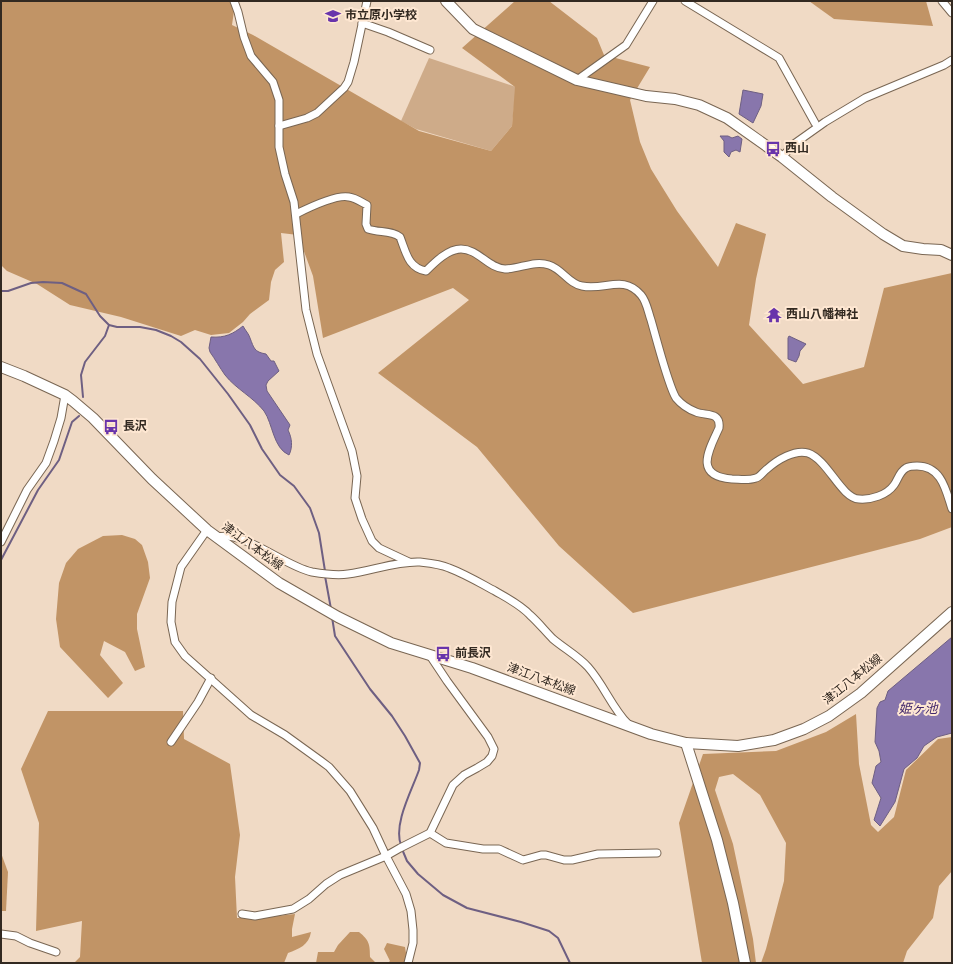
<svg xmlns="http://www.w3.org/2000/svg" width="953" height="964" viewBox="0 0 953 964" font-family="Overpass,'Noto Sans JP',sans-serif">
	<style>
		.green { fill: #ceab89 }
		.forest { fill: #c19466 }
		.water { fill: #8876ac; stroke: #6e5f82 }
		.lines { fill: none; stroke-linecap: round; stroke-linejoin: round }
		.stream { stroke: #6e5f82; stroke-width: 2 }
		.street-casing { stroke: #796653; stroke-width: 9 }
		.secondary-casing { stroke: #796653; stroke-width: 12 }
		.street { stroke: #fff; stroke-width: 7 }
		.secondary { stroke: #fff; stroke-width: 10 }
		.labels { text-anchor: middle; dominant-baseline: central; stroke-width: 4; stroke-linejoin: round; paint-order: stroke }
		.poi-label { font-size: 12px; font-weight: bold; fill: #322921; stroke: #fee7d2; text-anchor: start }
		.street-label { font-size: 12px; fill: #322921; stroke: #fee7d2 }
		.water-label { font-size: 13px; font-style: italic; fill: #43286b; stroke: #fee7d2 }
	</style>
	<rect width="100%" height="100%" fill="#f0dac5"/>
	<polygon class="green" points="429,58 516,87 512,126 491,151 416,129 401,121"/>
	<g class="forest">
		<polygon points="1,1 233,1 235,4 232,25 253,35 419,131 491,151 512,126 515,87 462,48 515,1 549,1 597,38 604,55 650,67 630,100 640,142 651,169 677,211 718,267 736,223 766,234 756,279 749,325 803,384 864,367 884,288 952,273 952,527 920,539 633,613 559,546 477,447 378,373 469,300 453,288 323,338 313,276 298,235 281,233 284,262 275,270 271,282 269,300 250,314 243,322 229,333 211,335 195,330 181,336 121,317 70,305 37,284 7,271 1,265 1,101 2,98 1,95"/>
		<polygon points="809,1 926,1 933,26 834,19"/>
		<polygon points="122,535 135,539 142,545 148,562 150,578 137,614 137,629 145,667 135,671 125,652 104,641 100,655 123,683 108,698 60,647 56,619 59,583 66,563 78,549 103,536"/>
		<path d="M 48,711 L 183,711 L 184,739 L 230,764 L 240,835 L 235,877 L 237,918 L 268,917 L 295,914 L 292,929 L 292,937 L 311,932 C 309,945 299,949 288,953 L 284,963 L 74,963 L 80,957 L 82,921 L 36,931 L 39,823 L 21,769 Z"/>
		<polygon points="856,714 859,764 871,825 878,832 894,817 906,770 938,739 952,737 952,871 939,886 933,918 907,951 903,963 761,963 766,949 784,881 786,843 760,795 733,774 719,777 715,790 733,844 753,939 756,963 702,963 679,823 703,754 776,751 826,732"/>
		<polygon points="1,853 8,872 6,911 1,911"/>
		<path d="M 350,932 L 359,932 C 369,940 370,944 370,957 L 376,963 L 316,963 L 318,952 L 334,952 L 338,945 Z"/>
		<polygon points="387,943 405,947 407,959 405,963 388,963 390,961 384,949"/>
	</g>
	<g class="water">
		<polygon points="743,90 763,94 761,106 753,123 739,114"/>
		<polygon points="720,136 728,136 732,138 738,136 742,139 740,152 736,150 731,152 729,157 724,152 724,141"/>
		<path d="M 243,326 C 245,330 249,334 250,338 C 254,348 254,352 266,354 L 271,361 L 274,361 L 279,371 L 268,381 L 266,385 L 267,391 L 290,425 L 288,430 C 292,438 293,447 289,455 C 273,448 273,424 264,411 C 253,397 236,389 225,375 C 220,368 215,359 210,352 L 209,348 L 211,337 C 225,338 233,334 243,326 Z"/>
		<polygon points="789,336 806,344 800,351 799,356 796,362 788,359 788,338"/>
		<polygon points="952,637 952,733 937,737 924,746 917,758 904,769 895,802 880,826 874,820 881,798 872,783 876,766 881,762 879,751 875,742 877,708 880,702 885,700 888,691"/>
	</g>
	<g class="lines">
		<g class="stream">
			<polyline points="1,291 8,291 31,283 43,282 62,283 86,294 100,316 109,325 117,327 140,327 156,330 171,336 181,342 200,359 228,394 250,425 262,449 280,475 294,486 310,508 319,533 325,571"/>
			<polyline points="83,397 81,375 85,362 105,336 109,325"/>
			<polyline points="1,560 38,490 59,460 72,422 79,416"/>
			<polyline points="325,576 331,609"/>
			<path d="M 332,617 L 335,636 L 370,689 L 392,716 L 405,736 L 420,763 L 419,770 C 412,790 393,824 401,845"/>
			<polyline points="402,849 407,861 418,874 443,895 467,908 521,922 549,931 558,938 570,963"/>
		</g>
		<defs>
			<g id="street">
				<polyline points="234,1 238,12 244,37 251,56 273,82 279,100 279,147 285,174 294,202 306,310 317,354 352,451 357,476 355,498 362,519 372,541 379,548 409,562"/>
				<polyline points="685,1 779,58 815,123"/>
				<polyline points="942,1 952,13"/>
				<polyline points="362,23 388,32 430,50"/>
				<polyline points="577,80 626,45 653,1"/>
				<polyline points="279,126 307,118 317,113 344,88 348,82 354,62 367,1"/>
				<polyline points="782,157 794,144 825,122 865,98 944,65 952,60"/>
				<path d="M 296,214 C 308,208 336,194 349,197 C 356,198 361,202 367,205 L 366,224 L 368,229 C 379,233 391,230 400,237 C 406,252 408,268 426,271 C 435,262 448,249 461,249 C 478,249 488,268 505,269 C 520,269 534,260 549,265 C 562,269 569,284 582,286 C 605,291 623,274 641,295 C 647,302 648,312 651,320 C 657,341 662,361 669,381 C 671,387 673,393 676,398 C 681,404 688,409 696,412 C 705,416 721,411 719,428 C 709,450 693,476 732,479 C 739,479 748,481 756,478 C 760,477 763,472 767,469 C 777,460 795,449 808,453 C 828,460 841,498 859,499 C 871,500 887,495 894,485 C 898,480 899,472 906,468 C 909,466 914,466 917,466 C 942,466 946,491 952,509"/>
				<polyline points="207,530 181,567 172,602 171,622 175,642 185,656 251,715 285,735 321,761 329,767 350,791 373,828 386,856 406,894 411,911 413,930 413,943 408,963"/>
				<path d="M 217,537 C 244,530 284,566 312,572 C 324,574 336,576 348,574 C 372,571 396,561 420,562 C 429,563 440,564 449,568 C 465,574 480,583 495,591 C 507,598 521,605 530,615 C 538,622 545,631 553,639 C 565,649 578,656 588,667 C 604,685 612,708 628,724"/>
				<polyline points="1,542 27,490 46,463 54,441 61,418 65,395"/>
				<polyline points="171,742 198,702 211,678"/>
				<polyline points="430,833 446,843 483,849 499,849 523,860 541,855 546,855 564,860 572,860 598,854 657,853"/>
				<polyline points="242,914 255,916 293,909 309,899 326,884 340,875 386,856 400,848 430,833 453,785 464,775 477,768 487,762 492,756 494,749 488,737 447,681 431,657"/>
				<polyline points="1,934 16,936 30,943 56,952"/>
			</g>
			<g id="secondary">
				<polyline points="446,1 473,29 577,80 646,96 675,99 699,105 727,118 782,157 832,197 883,234 903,246 923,249 941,250 952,255"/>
				<polyline points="1,367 24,376 65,395 73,401 93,418 152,479 207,530 279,583 338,617 391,643 472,668 651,734 686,743 738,746 774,740 804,729 829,716 861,693 952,612"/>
				<polyline points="686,743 717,840 733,903 745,963"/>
			</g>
		</defs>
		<use href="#street" class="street-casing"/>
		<use href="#secondary" class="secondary-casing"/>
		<use href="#street" class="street"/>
		<use href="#secondary" class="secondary"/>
	</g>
	<defs>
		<symbol id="school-bare" viewBox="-9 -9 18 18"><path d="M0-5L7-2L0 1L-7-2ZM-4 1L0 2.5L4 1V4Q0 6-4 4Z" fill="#6834ab" stroke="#fee7d2" stroke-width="2.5" paint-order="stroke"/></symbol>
		<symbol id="bus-bare" viewBox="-9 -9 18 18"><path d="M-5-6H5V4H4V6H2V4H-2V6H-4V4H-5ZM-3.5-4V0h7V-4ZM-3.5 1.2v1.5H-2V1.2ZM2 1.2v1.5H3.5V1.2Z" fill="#6834ab" stroke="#fee7d2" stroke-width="2.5" paint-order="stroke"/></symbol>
		<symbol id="temple-bare" viewBox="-9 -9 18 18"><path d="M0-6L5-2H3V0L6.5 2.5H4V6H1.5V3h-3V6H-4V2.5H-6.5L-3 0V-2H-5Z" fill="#6834ab" stroke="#fee7d2" stroke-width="2.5" paint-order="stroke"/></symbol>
	</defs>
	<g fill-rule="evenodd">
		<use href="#school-bare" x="322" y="5" width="22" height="22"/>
		<use href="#bus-bare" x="762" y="138" width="22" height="22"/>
		<use href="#temple-bare" x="763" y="304" width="22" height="22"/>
		<use href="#bus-bare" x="100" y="416" width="22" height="22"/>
		<use href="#bus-bare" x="432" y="643" width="22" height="22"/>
	</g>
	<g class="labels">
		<g class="poi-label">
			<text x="345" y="16">市立原小学校</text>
			<text x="785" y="149">西山</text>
			<text x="786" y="315">西山八幡神社</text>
			<text x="123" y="427">長沢</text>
			<text x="455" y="654">前長沢</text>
		</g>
		<g class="street-label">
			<text transform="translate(252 547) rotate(36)">津江八本松線</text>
			<text transform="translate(541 680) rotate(20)">津江八本松線</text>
			<text transform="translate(853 680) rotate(-39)">津江八本松線</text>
		</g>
		<g class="water-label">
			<text x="918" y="710">姫ヶ池</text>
		</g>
	</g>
	<rect width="953" height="964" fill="none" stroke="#322921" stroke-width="4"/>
</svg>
